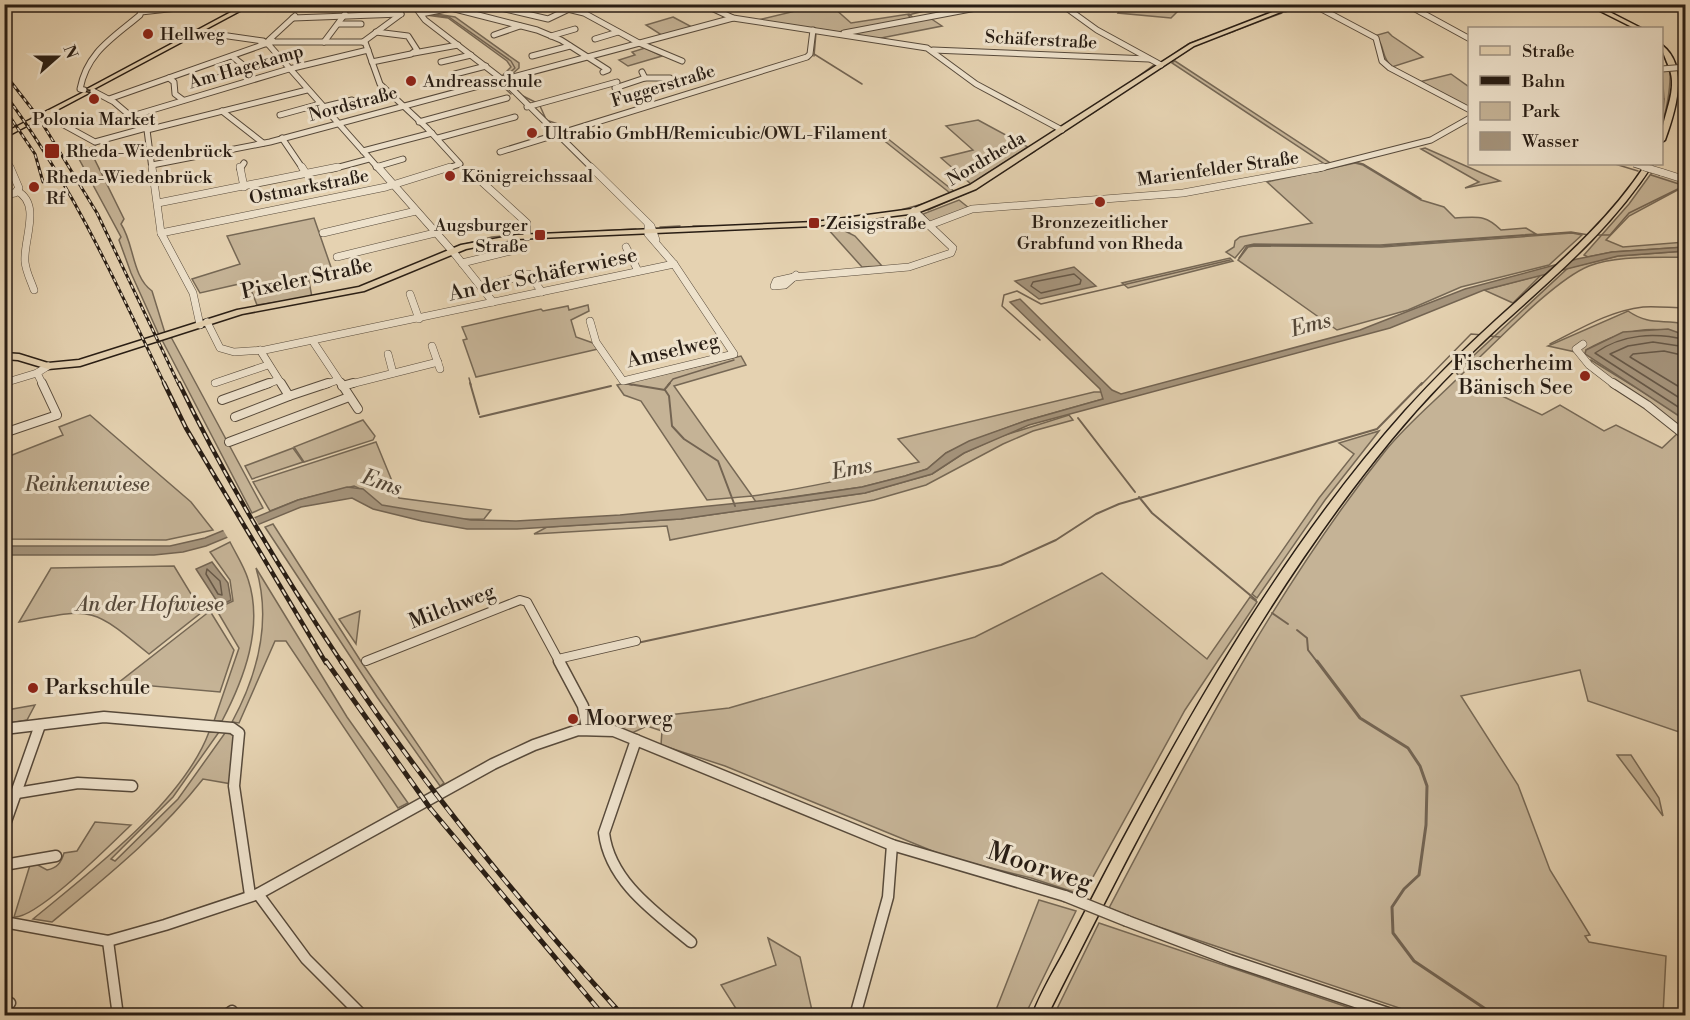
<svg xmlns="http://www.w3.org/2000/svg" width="1690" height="1020" viewBox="0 0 1690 1020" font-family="'Libre Bodoni',serif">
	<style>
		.green { fill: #c5b396; stroke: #766855; stroke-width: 1.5 }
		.water { fill: #a5947c; stroke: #736452; stroke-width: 1.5 }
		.pier { fill: #e5d2b1 }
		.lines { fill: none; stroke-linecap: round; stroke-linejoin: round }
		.shore { stroke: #665848; stroke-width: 1.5 }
		.stream-far2 { stroke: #736452; stroke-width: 1.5 }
		.stream-far1 { stroke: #736452; stroke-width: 2 }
		.stream { stroke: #736452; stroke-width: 3 }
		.minor-far3-casing { stroke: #574a3b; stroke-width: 7 }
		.minor-far2-casing { stroke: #574a3b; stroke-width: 8 }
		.minor-far1-casing { stroke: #574a3b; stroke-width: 10 }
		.minor-casing { stroke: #574a3b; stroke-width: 13 }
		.major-casing { stroke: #281d14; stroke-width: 3 }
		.minor-far3 { stroke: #eee2cc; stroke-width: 5 }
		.minor-far2 { stroke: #eee2cc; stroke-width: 7 }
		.minor-far1 { stroke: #eee2cc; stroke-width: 8 }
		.minor { stroke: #eee2cc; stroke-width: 10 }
		.major { fill: #e5d2b1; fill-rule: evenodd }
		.rail-far2-casing { stroke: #281d14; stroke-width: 3 }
		.rail-far1-casing { stroke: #281d14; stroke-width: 4.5 }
		.rail-casing { stroke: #281d14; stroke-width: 5 }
		.rail-far2 { stroke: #eee2cc; stroke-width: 1.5; stroke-dasharray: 4; stroke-linecap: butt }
		.rail-far1 { stroke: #eee2cc; stroke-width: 2; stroke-dasharray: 7; stroke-linecap: butt }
		.rail { stroke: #eee2cc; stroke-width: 3; stroke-dasharray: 9; stroke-linecap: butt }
		.minor-bridge-far2-casing { stroke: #574a3b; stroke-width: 7; stroke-linecap: butt }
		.minor-bridge-far1-casing { stroke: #574a3b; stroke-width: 8; stroke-linecap: butt }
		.minor-bridge-casing { stroke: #574a3b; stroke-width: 13; stroke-linecap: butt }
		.minor-bridge-far2 { stroke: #eee2cc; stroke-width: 5 }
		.minor-bridge-far1 { stroke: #eee2cc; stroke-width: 7 }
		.minor-bridge { stroke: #eee2cc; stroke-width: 10 }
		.poi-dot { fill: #8f2418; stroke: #eee2cc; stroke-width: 2 }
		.labels { text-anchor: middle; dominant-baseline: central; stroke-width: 6; stroke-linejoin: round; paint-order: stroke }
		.far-poi-label { font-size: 18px; fill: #281d14; stroke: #eee2cc; text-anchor: start }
		.far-street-label { font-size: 18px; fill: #281d14; stroke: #eee2cc }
		.street-label { font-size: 21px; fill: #281d14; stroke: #eee2cc }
		.poi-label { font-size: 21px; fill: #281d14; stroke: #eee2cc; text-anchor: start }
		.park-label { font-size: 21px; font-style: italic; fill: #574a3b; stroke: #eee2cc }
		.water-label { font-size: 22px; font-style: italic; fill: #544738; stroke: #eee2cc }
		.near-street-label { font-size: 26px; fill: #281d14; stroke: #eee2cc }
	</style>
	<rect width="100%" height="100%" fill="#e5d2b1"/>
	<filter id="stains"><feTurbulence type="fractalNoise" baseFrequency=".00333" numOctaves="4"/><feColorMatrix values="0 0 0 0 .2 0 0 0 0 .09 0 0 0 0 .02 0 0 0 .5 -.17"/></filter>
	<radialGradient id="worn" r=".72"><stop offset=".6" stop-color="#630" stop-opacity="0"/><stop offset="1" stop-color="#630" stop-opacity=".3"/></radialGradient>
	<g class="green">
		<polygon points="796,4 805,8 834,8 851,23 909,14 915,19 838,32 758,20 800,10 793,5"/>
		<polygon points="1123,5 1164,5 1181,8 1171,18 1118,13"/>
		<polygon points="430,13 455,17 519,63 519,68 510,76 503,75 511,67 507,61 448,18 426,15"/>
		<polygon points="673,17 692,27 663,36 646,25"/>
		<polygon points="930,18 942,26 876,39 846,33"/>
		<path d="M 1388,32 L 1392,36 L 1423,57 L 1392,67 C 1380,57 1386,44 1374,36 Z"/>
		<polygon points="645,48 662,56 628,66 619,60 635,55 632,52"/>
		<polygon points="1175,61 1332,164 1326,165 1172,63"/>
		<path d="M 1662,70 L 1670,70 C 1671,89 1667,107 1662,125 L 1664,100 Z"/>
		<polygon points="1451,74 1469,87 1469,109 1419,82"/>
		<polygon points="978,120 1028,147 971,184 941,158 973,150 946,126"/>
		<polygon points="882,134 955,192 950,193 877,135"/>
		<path d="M 82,143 L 87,149 L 95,146 L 91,152 L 124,219 L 121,224 C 134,243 132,277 152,291 L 165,333 L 159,335 L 131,273 L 119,240 L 121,237 L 72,146 Z"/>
		<polygon points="1425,148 1500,181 1465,188 1479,182 1421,149"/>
		<path d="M 1355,163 L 1363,165 L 1421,200 L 1444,207 L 1455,218 C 1477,217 1485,214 1501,230 L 1526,228 L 1536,234 L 1380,245 L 1254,244 L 1245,246 L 1235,258 L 1226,252 L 1234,247 L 1235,241 L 1240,237 L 1312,223 L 1267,182 Z"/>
		<polygon points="1653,171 1685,182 1685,186 1629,216 1606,240 1623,247 1685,242 1685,247 1612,252 1588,257 1584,255 1629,204"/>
		<polygon points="959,200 969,208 941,220 929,222 923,214"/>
		<polygon points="314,218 332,270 308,276 312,297 257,305 248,282 200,293 192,279 240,264 227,236"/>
		<polygon points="912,218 917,220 847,232 855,236 882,266 862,267 827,228"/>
		<polygon points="1572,233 1582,235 1549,265 1461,287 1408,310 1337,330 1238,260 1248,247 1255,246 1382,247"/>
		<path d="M 1685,251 L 1685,257 C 1656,258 1617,255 1589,266 C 1552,281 1492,347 1460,376 L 1542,415 L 1560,405 L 1604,431 L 1616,425 L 1662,448 L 1679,432 L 1685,437 L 1685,734 L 1588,701 L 1580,670 L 1461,696 L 1518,785 L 1550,870 L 1590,935 L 1585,936 L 1589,942 L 1666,956 L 1663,1015 L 1420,1015 L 1144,922 L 1109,908 C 1192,750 1274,591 1386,450 C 1407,424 1435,401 1459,377 L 1456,372 L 1568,268 L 1618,256 Z"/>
		<polygon points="1230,258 1233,261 1128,288 1122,283"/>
		<polygon points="1541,275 1513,303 1484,290"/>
		<polygon points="588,305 589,311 571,320 576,337 593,343 598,349 476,377 463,340 467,339 462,327 541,309 543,311 568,306 569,310"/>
		<path d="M 1628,311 C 1650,326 1661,319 1685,324 L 1685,335 C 1652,323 1617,332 1586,350 L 1585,354 L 1548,346 Z"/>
		<polygon points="171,337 263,508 252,513 162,340"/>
		<path d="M 741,356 L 746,365 L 674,386 L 752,496 C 809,488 864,475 919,462 L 898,439 L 1094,392 L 1103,392 L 1105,396 L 1103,399 L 1025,421 L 985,436 L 946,453 L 927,469 L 905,476 L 862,487 L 756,502 L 752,496 L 707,500 L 641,401 L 624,395 L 617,385 Z"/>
		<polygon points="1591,360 1679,414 1685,420 1685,434 1591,365"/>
		<polygon points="90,415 191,502 213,530 166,540 5,539 7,457 63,435 59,427"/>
		<polygon points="1069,415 1073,420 1033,431 1003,444 926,485 874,500 670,540 667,526 534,534 547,527 681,519 865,493 932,474 964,453 999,437"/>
		<polygon points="363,420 375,436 373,440 304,462 294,447"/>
		<polygon points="1379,431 1325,500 1257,598 1252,594 1319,498 1354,454 1339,443"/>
		<path d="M 376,442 L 399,498 L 491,510 L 484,519 C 454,521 409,514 380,505 C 369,501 366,490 354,486 L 298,500 L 270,511 L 253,482 Z"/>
		<polygon points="293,448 303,462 252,479 245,466"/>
		<polygon points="273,524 362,663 444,783 440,786 377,697 265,527"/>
		<path d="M 230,542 C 236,554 244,566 248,579 C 264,627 244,679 222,721 L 214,721 L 239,648 L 216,609 L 233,601 L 230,580 L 210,552 Z"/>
		<path d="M 174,566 L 202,612 L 149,654 C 91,606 93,608 19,622 L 51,568 Z"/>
		<path d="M 256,568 L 347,717 L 408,803 L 398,808 L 286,641 L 275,641 L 239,723 L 232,722 C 258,674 272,622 256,568 Z"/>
		<polygon points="1102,573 1207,659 1250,597 1257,602 1185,710 1083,895 1031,878 947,857 725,766 661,745 662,731 647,726 632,733 612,724 616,721 729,708 975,637"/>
		<polygon points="210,611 234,650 220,692 118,683"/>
		<polygon points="360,611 356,644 339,619"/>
		<polygon points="35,705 27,720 5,724 7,710"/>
		<path d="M 209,732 L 219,732 L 173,797 L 111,859 L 115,861 L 178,799 L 225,733 L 235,734 L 232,784 L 203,779 C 160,834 106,877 52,922 L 33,919 C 90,872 183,802 209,732 Z"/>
		<polygon points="1617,755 1631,755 1659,798 1663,816"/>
		<path d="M 95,822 L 131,825 C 112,843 37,919 14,917 L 30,865 L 36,864 L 47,870 C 57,868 61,863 64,853 L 77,851 Z"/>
		<polygon points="1039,900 1076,911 1025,1015 994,1015"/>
		<polygon points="1099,923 1371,1015 1054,1015"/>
		<polygon points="768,938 800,957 813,1015 740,1015 721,985 776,965"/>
	</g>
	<g class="water">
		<polygon points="1685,247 1685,251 1618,256 1484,290 1390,328 1029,425 964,453 932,474 865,493 681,519 517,529 467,529 422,521 373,509 352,498 301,507 206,546 183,552 154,555 5,555 5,546 170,546 205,538 298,500 347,487 363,489 382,505 471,520 516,521 620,515 788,498 862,487 905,476 927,469 946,453 969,441 1025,421 1103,399 1100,389 1010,302 1020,299 1112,390 1121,394 1360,330 1465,289 1577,259 1612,252"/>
		<polygon points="1074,267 1096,286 1039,299 1015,281"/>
		<polygon points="1668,329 1685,335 1685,420 1585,354 1586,350 1623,332"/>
		<polygon points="212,562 228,583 231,600 220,606 196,569"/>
	</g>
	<polygon class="pier" points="253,515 260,527 229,540 222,528"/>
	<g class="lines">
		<g class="shore">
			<polygon points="1074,274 1081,280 1080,284 1041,293 1031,286 1033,282"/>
			<path d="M 1686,340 C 1655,332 1622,334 1595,353 L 1686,412"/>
			<polyline points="1686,347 1653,342 1628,346 1610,354 1686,402"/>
			<polyline points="1686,356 1664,351 1633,354 1630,357 1686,391"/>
			<polygon points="207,569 220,581 222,595 218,594 206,574"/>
		</g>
		<g class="stream-far2">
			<polyline points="921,4 930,10"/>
			<polyline points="1583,4 1605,13"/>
			<polyline points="586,12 617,4"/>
			<polyline points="1285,12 1307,5"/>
			<polyline points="432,15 449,17 511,61 515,68 506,76"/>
			<polyline points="911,18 908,15 953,4"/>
			<polyline points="1626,24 1634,28"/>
			<polyline points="1237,30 1282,13"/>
			<polyline points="1213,35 1230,29"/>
			<polyline points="1215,38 1235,31"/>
			<polyline points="1662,52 1668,66"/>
			<polyline points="814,54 862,84"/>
			<polyline points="814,56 816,33"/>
			<polyline points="1160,63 1188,44 1207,37"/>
			<polyline points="1165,65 1190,49"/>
			<polyline points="500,84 511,94"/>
			<polyline points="1128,84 1155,64"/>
			<polyline points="1136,84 1162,67"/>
			<polyline points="523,96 535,102"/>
			<polyline points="1662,97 1664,99"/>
			<polyline points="1113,99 1121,94"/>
			<polyline points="540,106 545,117"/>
			<polyline points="1088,116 1111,101"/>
			<polyline points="549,121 558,124 560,130"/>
			<polyline points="1066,130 1081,120"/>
			<polyline points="1037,149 1063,132"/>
			<polyline points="1016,163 1035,151"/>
			<polyline points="1615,164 1638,171"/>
			<polyline points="1343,165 1355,162 1363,164 1421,199"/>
			<polyline points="1651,175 1682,185"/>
			<polyline points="928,210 976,189"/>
			<polyline points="897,211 926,203"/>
			<polyline points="693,226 739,226"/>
			<polyline points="660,227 680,226"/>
			<polyline points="533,234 636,229"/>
			<polyline points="1595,235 1610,235 1629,213 1686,185"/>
			<polyline points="457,246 492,237 523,234"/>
			<polyline points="1239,258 1247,246 1254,245 1381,246 1571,232 1589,235"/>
			<polyline points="1489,336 1500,337"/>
			<polyline points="1040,340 1002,306 1004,295 1017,291 1041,304 1230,260"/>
			<path d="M 1550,344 C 1580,329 1609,311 1643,307 C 1657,306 1672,308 1686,308"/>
			<polyline points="469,378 471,385"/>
			<polyline points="622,383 632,385"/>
			<polyline points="668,385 673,379 734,360"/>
			<polyline points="1421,385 1471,334 1483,335"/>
		</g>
		<g class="stream-far1">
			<polyline points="470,383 479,414"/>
			<polyline points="623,383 665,390"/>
			<polyline points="665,389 670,383"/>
			<polyline points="665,390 669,396 672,426 684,439 718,461 735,506"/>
			<polyline points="480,417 611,386"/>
			<polyline points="1078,418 1135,492"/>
			<polyline points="1139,497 1152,513 1256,600"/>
			<polyline points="1272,613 1288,624"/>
			<polyline points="1297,630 1307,638 1308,650 1318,663"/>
			<polyline points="637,643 1001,565 1056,540 1096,514 1119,504 1377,429 1422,383"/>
		</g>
		<polyline class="stream" points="1317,661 1360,718 1408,748 1420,766 1427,786 1426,825 1419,875 1404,889 1392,907 1393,933 1414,961 1496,1016"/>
		<defs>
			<g id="minor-far3">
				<polyline points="264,4 325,4"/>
				<polyline points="413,4 425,20 503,80 593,169"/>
				<polyline points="484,4 548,19 569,9"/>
				<polyline points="547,4 584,13 639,43 682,61"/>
				<polyline points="703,4 733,18 927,48 976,84 1062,130"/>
				<polyline points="1061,4 1097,30 1161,65"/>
				<polyline points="1312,4 1376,38 1382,61 1390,68 1470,110"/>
				<polyline points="1406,4 1470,39"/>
				<polyline points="4,6 16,4"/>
				<polyline points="141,12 195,6"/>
				<polyline points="421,14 451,8 537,30 561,40 608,70 603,72"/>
				<polyline points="293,18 401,14"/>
				<polyline points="339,24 361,24"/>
				<polyline points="200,32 263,41"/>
				<polyline points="844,33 997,4"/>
				<polyline points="494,35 520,26"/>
				<polyline points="551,36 575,29"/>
				<polyline points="595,39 618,32"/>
				<polyline points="269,40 295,16"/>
				<polygon points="273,41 268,44 261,43"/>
				<polyline points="273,42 365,42 380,84 427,128 460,164 445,169"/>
				<polyline points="324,42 345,14"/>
				<polyline points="363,42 401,14"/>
				<polyline points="268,44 379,169"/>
				<polyline points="933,50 1149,59"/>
				<polyline points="414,53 458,45"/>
				<polyline points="532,56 570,46"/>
				<polyline points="372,62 411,54 417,50 408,36 376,32"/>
				<polyline points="441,62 471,55"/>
				<polyline points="455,74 486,66"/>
				<polyline points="169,78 174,82 175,94 183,100"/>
				<polyline points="645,78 670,78"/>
				<polyline points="214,79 248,69 233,57"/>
				<polyline points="615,88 645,78 642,72"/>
				<path d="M 84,90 L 80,89 C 87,52 113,38 140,15 L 142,7"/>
				<polyline points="93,91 114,102 147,130 152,169"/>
				<polyline points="109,99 265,44"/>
				<polyline points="323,107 352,100"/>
				<polyline points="527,107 617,82"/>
				<polyline points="222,111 263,143"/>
				<polyline points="48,113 53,119 95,142 146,128"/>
				<polyline points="280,115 320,104"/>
				<polyline points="132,116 289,69 368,50"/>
				<polyline points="419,122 507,98"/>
				<polyline points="147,130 307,90"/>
				<polyline points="282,138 303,169"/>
				<polyline points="438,138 515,117"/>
				<polyline points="363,151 432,133"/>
				<polyline points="500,152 807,57 810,54 813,30"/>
				<polyline points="4,155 10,169"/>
				<polyline points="152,165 270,142 733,18"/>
				<polyline points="376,167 403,159"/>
				<polyline points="240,169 244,163"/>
				<polyline points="332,169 369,159"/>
				<polyline points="1317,169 1431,140 1470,118"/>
			</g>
			<g id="minor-far2">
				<polyline points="152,167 161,233 193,293 200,325"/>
				<polyline points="240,167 244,187"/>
				<polyline points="302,167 307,175"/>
				<polyline points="378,167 454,253 493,302"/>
				<polyline points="591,167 651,226 656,240"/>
				<polyline points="1661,172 1686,180"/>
				<polyline points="482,182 527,223 527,237"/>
				<path d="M 17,191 C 42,204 23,240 25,262 C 26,272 31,281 34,290"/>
				<polyline points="4,195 15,193 19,188 10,167"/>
				<polyline points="158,203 338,167"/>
				<polyline points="930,225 972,209 1183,193 1323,167"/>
				<polyline points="161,233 386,187 450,167"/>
				<polyline points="323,233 416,211"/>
				<polyline points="626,247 638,271"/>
				<polyline points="337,257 435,233"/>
				<polyline points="462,263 511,251"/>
				<polygon points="794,277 785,285 774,286 776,281"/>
				<polyline points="794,277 796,275"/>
				<polyline points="794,277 909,267 951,253 953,248 914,211"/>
				<polyline points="535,281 577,272"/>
				<polyline points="481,287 529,274 542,292"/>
				<polyline points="410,294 419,319"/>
				<polyline points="590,321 596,342 623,381 734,354 674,264 648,234 648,225"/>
				<polyline points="207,322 220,348 234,352 265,350 674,264"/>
				<polyline points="314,343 342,385"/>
				<polyline points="1583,344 1576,349 1589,365 1615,385"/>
				<polyline points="432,346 440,369"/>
				<polyline points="260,350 282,385"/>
				<polyline points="388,354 393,373"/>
				<polyline points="37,373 43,385"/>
				<polyline points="4,383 37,373 48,366"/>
				<polyline points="215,383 268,365"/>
				<polyline points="265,385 278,380"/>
				<polyline points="324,385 338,380"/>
				<polyline points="347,385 438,362"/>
			</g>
			<g id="minor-far1">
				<polyline points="281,383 289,396 328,383"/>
				<polyline points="341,383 358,409"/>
				<polyline points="1613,383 1647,405 1686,436"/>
				<polyline points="342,386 353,383"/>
				<polyline points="222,400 269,383"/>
				<polyline points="235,417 289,396"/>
				<polyline points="4,433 57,415 42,383"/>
				<polyline points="229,442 349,397"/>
				<polyline points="558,659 636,641"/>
				<polyline points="366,661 520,600 527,602 560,663"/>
			</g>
			<g id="minor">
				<polyline points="559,661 583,706 587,728"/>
				<polyline points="4,729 104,717 232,728 239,733 234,786 250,895"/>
				<path d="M 636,740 L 604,833 C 610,882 656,913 691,942"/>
				<polyline points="17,793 78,783 132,786"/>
				<polyline points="4,827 40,725"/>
				<polyline points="4,865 56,856"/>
				<polyline points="258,894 306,959 363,1016"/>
				<polyline points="1127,921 1230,960 1397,1016"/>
				<polyline points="4,922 108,941 165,925 258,894 493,764 534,745 578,730 614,731 892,845 1065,896"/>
				<polyline points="108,941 118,1016"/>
				<polyline points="4,1006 10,1003"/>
				<polyline points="225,1016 232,1011"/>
				<polyline points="855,1016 888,897 892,845"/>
			</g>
			<g id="major">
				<polygon points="246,4 253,4 92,90 87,89"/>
				<polygon points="1293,4 1301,4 1194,46 976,189 917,213 815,226 516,239 466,249 364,291 242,314 80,366 48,369 18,360 4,359 4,353 19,354 48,363 79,360 237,310 359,287 461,245 516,235 815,222 912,209 970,185 1190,44"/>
				<polygon points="1586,4 1594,4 1641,28 1634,28"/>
				<path d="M 1662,45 C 1690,67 1675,112 1665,140 L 1662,142 C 1660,122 1673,102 1672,81 C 1672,68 1661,53 1662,45 Z"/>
				<polygon points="84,92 89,93 4,138 4,133"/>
				<path d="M 1646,164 L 1653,164 C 1611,229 1557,274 1501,325 C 1462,361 1425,399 1391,440 C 1249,614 1148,816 1047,1016 L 1032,1016 C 1040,994 1052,974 1063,954 C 1083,916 1102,878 1122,841 C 1203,690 1291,539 1405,411 C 1434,379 1464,349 1496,320 C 1551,270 1605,226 1646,164 Z"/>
			</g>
		</defs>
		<use href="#minor-far3" class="minor-far3-casing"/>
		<use href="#minor-far2" class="minor-far2-casing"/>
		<use href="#minor-far1" class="minor-far1-casing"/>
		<use href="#minor" class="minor-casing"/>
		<use href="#major" class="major-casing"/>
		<use href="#minor-far3" class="minor-far3"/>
		<use href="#minor-far2" class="minor-far2"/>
		<use href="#minor-far1" class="minor-far1"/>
		<use href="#minor" class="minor"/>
		<use href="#major" class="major"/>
		<defs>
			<g id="rail-far2">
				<polyline points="4,73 39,118 97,213 179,385"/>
				<path d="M 4,93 C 72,184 116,283 165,385"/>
				<polyline points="4,108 35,154 43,182"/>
			</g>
			<g id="rail-far1">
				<polyline points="164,383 186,428 326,663"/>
				<path d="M 179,383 C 226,481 282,573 342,663"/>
			</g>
			<g id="rail">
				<polyline points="326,661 430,808 604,1016"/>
				<path d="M 341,661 C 425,788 521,904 623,1016"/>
			</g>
		</defs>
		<use href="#rail-far2" class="rail-far2-casing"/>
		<use href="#rail-far1" class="rail-far1-casing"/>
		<use href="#rail" class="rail-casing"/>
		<use href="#rail-far2" class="rail-far2"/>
		<use href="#rail-far1" class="rail-far1"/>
		<use href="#rail" class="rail"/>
		<defs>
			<g id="minor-bridge-far2">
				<polyline points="1662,69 1686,67"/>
				<polyline points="1634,164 1650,169"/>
			</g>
			<polyline id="minor-bridge-far1" points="1644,167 1661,172"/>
			<polyline id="minor-bridge" points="1065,896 1127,921"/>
		</defs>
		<use href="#minor-bridge-far2" class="minor-bridge-far2-casing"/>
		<use href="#minor-bridge-far1" class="minor-bridge-far1-casing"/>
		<use href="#minor-bridge" class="minor-bridge-casing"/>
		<use href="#minor-bridge-far2" class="minor-bridge-far2"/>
		<use href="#minor-bridge-far1" class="minor-bridge-far1"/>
		<use href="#minor-bridge" class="minor-bridge"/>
	</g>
	<g class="poi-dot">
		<circle cx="148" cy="34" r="6"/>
		<circle cx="411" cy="81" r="6"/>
		<circle cx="94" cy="99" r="6"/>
		<circle cx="532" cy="133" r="6"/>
		<rect x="44" y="143" width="16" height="16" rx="3"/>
		<circle cx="450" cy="176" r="6"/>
		<circle cx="34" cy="187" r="6"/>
		<circle cx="1100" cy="202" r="6"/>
		<rect x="808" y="217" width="12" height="12" rx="3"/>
		<rect x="534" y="229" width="12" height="12" rx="3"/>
		<circle cx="1585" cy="376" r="6"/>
		<circle cx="33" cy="688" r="6"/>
		<circle cx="573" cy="719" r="6"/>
	</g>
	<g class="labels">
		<g class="far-poi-label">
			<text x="160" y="34">Hellweg</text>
			<text x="423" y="81">Andreasschule</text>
			<text x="94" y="119" text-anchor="middle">Polonia Market</text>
			<text x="544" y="133">Ultrabio GmbH/Remicubic/OWL-Filament</text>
			<text x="66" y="151">Rheda-Wiedenbrück</text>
			<text x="462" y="176">Königreichssaal</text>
			<text x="46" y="177">Rheda-Wiedenbrück<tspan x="46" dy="21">Rf</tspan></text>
			<text x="1100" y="222" text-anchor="middle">Bronzezeitlicher<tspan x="1100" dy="21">Grabfund von Rheda</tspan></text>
			<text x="826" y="223">Zeisigstraße</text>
			<text x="528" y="225" text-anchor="end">Augsburger<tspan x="528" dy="21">Straße</tspan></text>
		</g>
		<g class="far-street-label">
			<text transform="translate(1041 40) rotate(3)">Schäferstraße</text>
			<text transform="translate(246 67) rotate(-16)">Am Hagekamp</text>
			<text transform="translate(663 86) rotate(-17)">Fuggerstraße</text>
			<text transform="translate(353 104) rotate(-15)">Nordstraße</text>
			<text transform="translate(986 159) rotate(-31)">Nordrheda</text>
			<text transform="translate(1218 169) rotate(-8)">Marienfelder Straße</text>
			<text transform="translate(309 187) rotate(-11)">Ostmarkstraße</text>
		</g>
		<g class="street-label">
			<text transform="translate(543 275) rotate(-12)">An der Schäferwiese</text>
			<text transform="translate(307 279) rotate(-12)">Pixeler Straße</text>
			<text transform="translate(673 351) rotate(-13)">Amselweg</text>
			<text transform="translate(452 607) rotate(-21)">Milchweg</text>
		</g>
		<g class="poi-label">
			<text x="1573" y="364" text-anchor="end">Fischerheim<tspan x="1573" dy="24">Bänisch See</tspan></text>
			<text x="45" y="688">Parkschule</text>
			<text x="585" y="719">Moorweg</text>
		</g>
		<g class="park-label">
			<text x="87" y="485">Reinkenwiese</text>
			<text x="150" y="605">An der Hofwiese</text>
		</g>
		<g class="water-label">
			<text transform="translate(1311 325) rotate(-15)">Ems</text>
			<text transform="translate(852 469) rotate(-11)">Ems</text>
			<text transform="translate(382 483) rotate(19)">Ems</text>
		</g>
		<g class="near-street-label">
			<text transform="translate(1040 867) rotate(18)">Moorweg</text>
		</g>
	</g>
	<rect width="1690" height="1020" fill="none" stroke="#e5d2b1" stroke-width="24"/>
	<rect x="6" y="6" width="1678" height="1008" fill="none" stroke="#281d14" stroke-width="3"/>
	<rect x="12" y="12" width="1666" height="996" fill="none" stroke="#281d14" stroke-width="1.5"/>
	<rect x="1468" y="27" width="195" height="138" fill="#eee2cc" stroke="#9f9382" stroke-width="1.5"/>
	<rect x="1480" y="46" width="30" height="9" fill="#e5d2b1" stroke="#9f9382" stroke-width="1.5"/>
	<text x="1522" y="57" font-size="18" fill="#281d14">Straße</text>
	<rect x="1480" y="76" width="30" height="9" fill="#281d14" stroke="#9f9382" stroke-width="1.5"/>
	<text x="1522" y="87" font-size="18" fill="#281d14">Bahn</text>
	<rect x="1480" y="102" width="30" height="18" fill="#c5b396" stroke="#9f9382" stroke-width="1.5"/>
	<text x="1522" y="117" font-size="18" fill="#281d14">Park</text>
	<rect x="1480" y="132" width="30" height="18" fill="#a5947c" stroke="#9f9382" stroke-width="1.5"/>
	<text x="1522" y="147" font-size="18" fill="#281d14">Wasser</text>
	<g transform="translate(57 57) rotate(69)" stroke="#eee2cc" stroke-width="4.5" paint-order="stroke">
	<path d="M0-4.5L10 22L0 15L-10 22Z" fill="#281d14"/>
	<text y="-9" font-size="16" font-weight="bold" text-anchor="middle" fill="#281d14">N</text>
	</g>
	<rect width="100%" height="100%" filter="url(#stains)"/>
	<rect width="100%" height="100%" fill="url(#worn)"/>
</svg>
